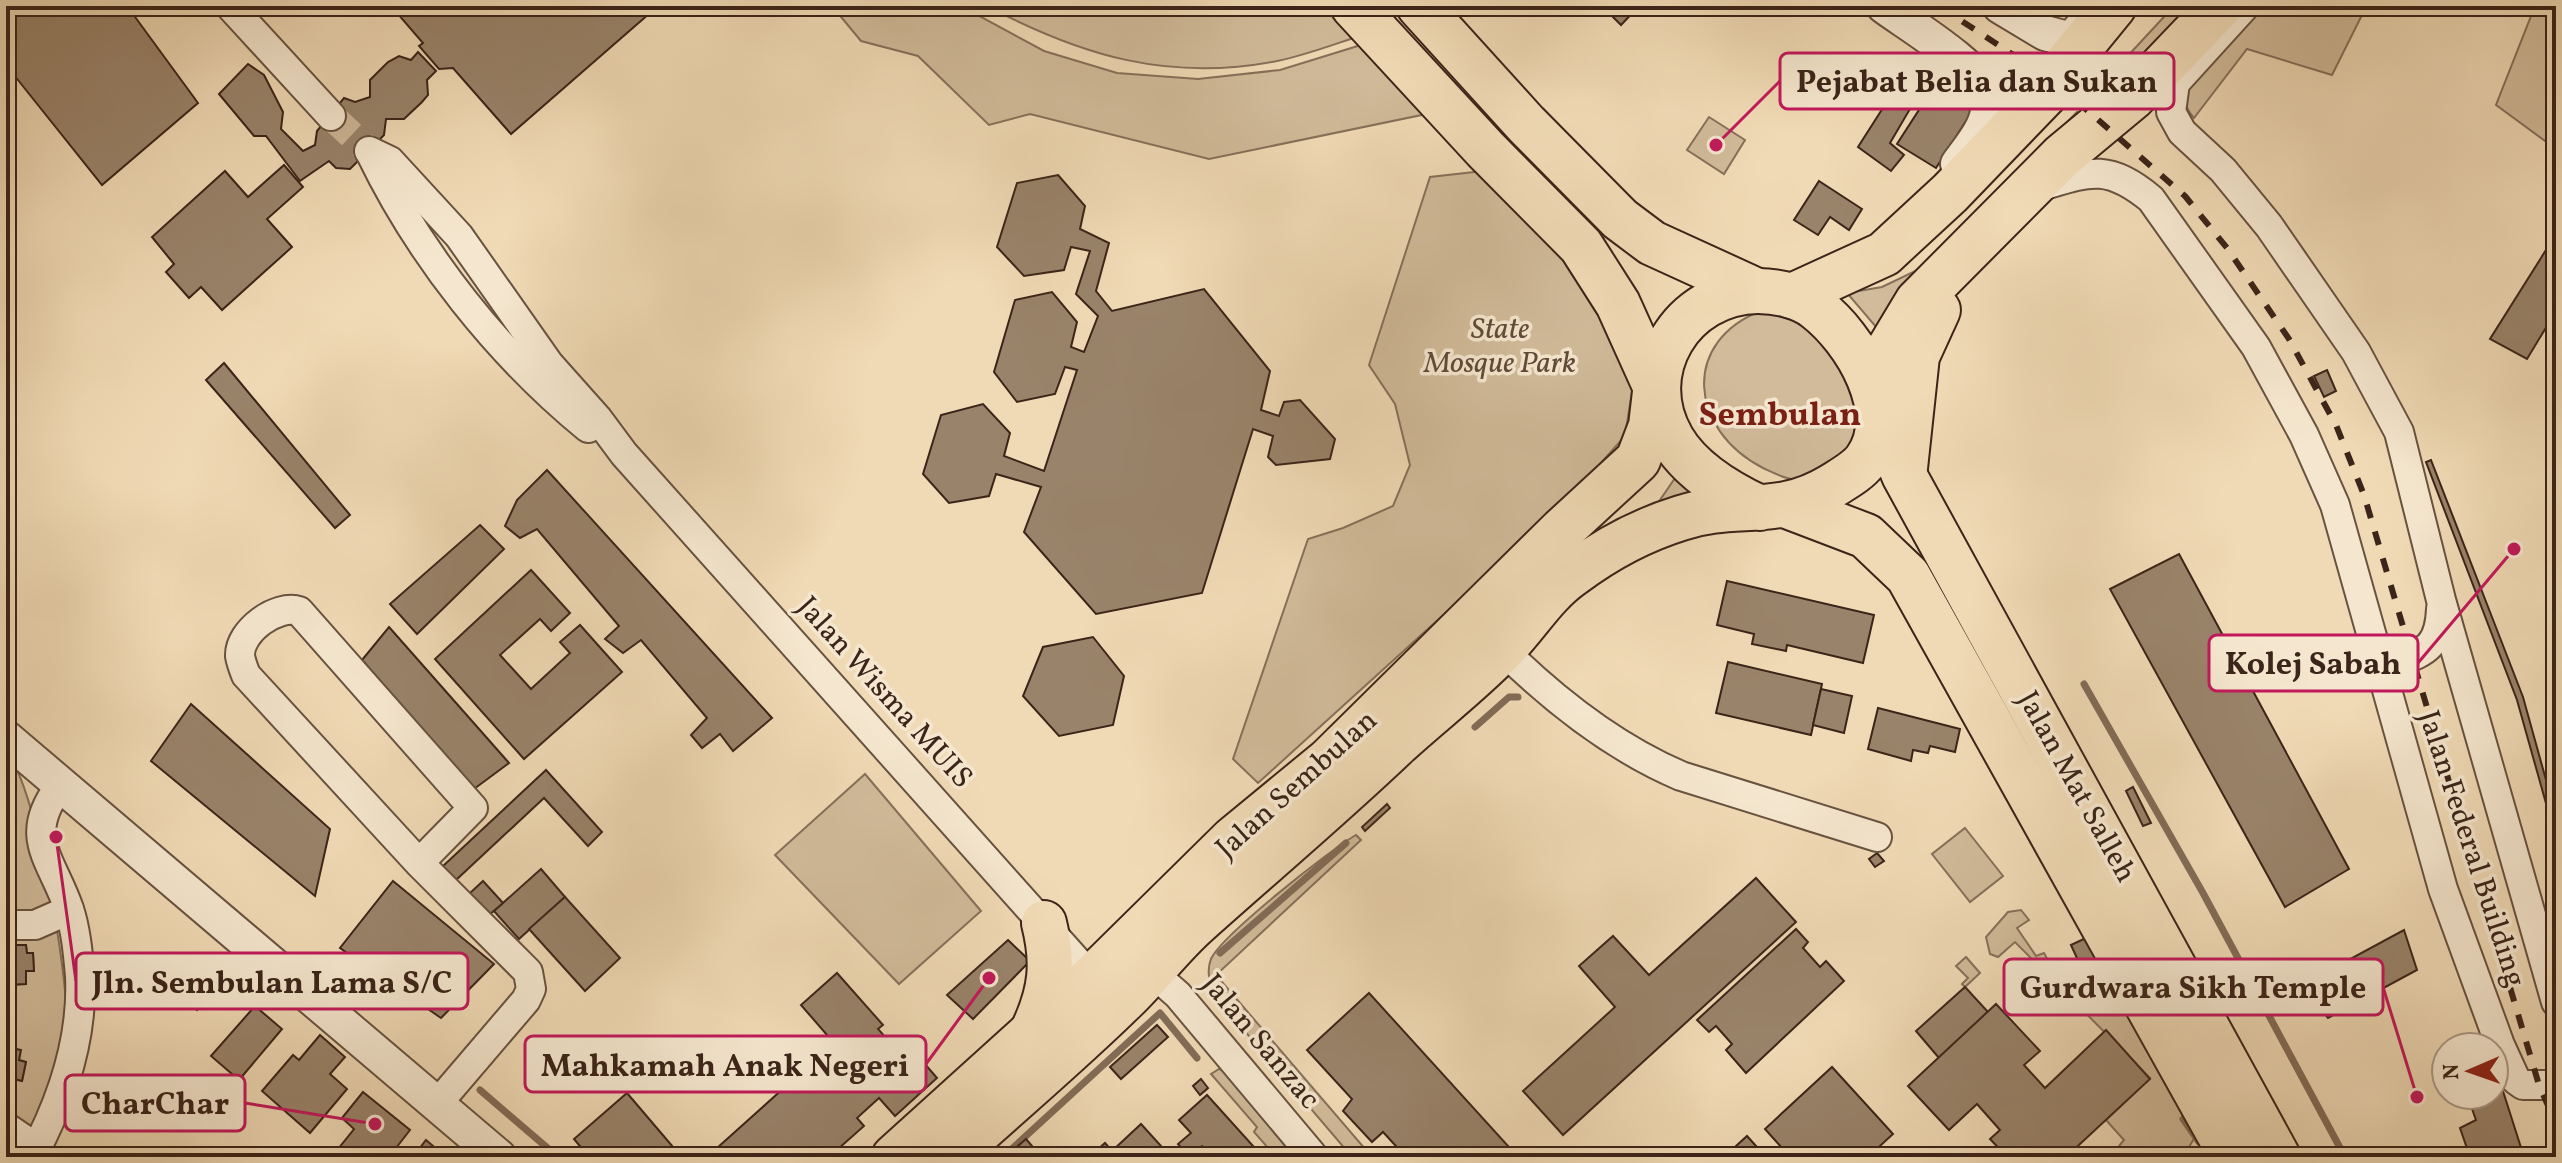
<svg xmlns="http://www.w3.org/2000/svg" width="2562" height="1163" viewBox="0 0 2562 1163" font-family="Vollkorn,serif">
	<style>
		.green { fill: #d1bb9a; stroke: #86705a; stroke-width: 2 }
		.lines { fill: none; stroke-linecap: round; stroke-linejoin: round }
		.stream { stroke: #826c57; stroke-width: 7 }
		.building { fill: #99836a; stroke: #3b2419; stroke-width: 2 }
		.minor-tunnel { stroke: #ccb696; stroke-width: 28; stroke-dasharray: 28 14; stroke-linecap: butt }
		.minor-casing { stroke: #685240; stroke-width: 32 }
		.tertiary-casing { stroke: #685240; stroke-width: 38 }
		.primary-casing { stroke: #3b2419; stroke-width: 48 }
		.minor { stroke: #f5e7cf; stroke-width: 28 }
		.tertiary { stroke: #f5e7cf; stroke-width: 34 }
		.primary { stroke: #f0dab5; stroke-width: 44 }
		.rail { stroke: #3b2419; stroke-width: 6; stroke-dasharray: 14 14; stroke-linecap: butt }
		.labels { text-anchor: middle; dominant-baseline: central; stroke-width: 7; stroke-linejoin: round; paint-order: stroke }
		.park-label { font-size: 30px; font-style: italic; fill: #604a39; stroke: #f5e7cf }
		.street-label { font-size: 30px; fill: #3b2419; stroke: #f5e7cf }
		.quarter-label { font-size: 34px; font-weight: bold; fill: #7a1f14; stroke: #f5e7cf }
		.leader { fill: none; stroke: #c2185b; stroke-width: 3 }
		.callout-dot { fill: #c2185b; stroke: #f5e7cf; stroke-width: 3 }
		.callout { fill: #f5e7cf; stroke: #c2185b; stroke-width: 3 }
		.callout-label { font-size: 32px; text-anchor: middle; font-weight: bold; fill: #3b2419 }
	</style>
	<rect width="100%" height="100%" fill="#f0dab5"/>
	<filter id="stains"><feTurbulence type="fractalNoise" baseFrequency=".0025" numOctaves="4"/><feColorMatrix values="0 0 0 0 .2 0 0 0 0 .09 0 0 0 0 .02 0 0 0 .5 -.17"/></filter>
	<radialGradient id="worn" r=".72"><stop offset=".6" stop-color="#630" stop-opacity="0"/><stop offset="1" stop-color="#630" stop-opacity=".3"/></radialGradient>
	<g class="green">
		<polygon points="832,6 961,6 1044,51 1117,73 1198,79 1280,70 1374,41 1436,112 1209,159 1030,114 989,125 918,56 861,41"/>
		<path d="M 987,6 L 1338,6 L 1366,34 C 1337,43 1307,55 1277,61 C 1169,82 1082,56 987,6 Z"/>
		<polygon points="2174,6 2197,6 2126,72 2123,69 2124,60"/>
		<path d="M 2260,6 L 2354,6 L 2364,11 L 2332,75 L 2247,49 L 2194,118 C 2182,105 2185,97 2192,81 Z"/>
		<polygon points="2535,6 2556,6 2556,149 2496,105"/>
		<polygon points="2077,112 2088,122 1888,341 1847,293 1882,287 1926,266"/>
		<polygon points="1709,117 1745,140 1724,174 1687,150"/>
		<polygon points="1510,168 1600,273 1634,379 1625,436 1559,510 1258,783 1233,759 1308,539 1343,528 1393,506 1410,465 1395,404 1369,365 1430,177"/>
		<path d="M 1763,310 L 1840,334 L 1866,449 C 1846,458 1820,476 1798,479 C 1788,481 1772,472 1763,468 C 1689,430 1680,341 1763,310 Z"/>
		<polygon points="1675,478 1717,483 1647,519"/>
		<path d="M 6,753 C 34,776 69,977 66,1019 C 62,1067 39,1115 17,1157 L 6,1157 L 6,1108 L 14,1079 L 22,1081 L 26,1062 L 19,1060 L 20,1050 L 6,1047 L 6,985 L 26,984 L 26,971 L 34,971 L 33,953 L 27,953 L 26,945 L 6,945 Z"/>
		<polygon points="865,774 981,911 899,984 775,855"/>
		<polygon points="1965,828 2003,876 1970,902 1932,854"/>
		<path d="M 1356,835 L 1361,840 L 1216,975 L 1372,1157 L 1352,1157 L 1214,995 C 1210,982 1206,971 1211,959 C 1221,936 1331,849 1356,835 Z"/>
		<polygon points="2021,910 2029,920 2017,928 2036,956 2044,953 2061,984 2083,971 2071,945 2094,934 2201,1127 2183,1157 2110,1157 2124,1140 2106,1120 2150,1078 2015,942 1998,957 1990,954 1986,937 2008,912"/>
		<polygon points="1966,957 1980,973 1965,987 1962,984 1968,978 1956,966"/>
		<polygon points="1219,1069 1223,1070 1298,1157 1276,1157 1254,1132 1257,1127 1211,1074"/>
	</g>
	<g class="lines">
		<g class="stream">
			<polyline points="2084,684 2203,893 2345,1157"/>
			<polyline points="1475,727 1509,697 1518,697"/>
			<polyline points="1220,953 1346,843"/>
			<polyline points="480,1090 558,1157"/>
			<polyline points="2183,1119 2199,1142"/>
			<polyline points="1003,1157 1160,1013 1197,1058"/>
		</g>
	</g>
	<g class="building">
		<polygon points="6,6 127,6 198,103 102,185 6,65"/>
		<polygon points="391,6 658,6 511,134 453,68 439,69 419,46 423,43"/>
		<polygon points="1602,6 1639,6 1621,25"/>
		<polygon points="418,52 436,71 427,80 428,95 422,102 404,119 386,119 384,135 350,169 336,168 329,161 300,181 266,136 254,136 219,94 248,64 264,75 283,112 281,129 303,151 315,145 317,131 344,98 355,102 370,97 370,80 388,62 399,56 411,60"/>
		<polygon points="1904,75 1924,85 1890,143 1904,155 1891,171 1858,147"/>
		<polygon points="1937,82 1975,107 1936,168 1897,144"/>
		<polygon points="284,165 303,187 267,219 292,247 222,310 201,287 189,298 166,272 174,264 152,237 225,171 248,197"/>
		<polygon points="1058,175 1085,206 1080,229 1109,243 1096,291 1112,311 1204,289 1270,371 1261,410 1279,416 1284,402 1300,400 1335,439 1330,459 1276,465 1268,457 1273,436 1253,429 1202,593 1096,614 1024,532 1041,487 996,474 989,496 949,503 923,474 941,415 983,404 1010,433 1004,456 1044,471 1077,370 1065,367 1055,394 1017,402 994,372 1015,300 1052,292 1077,322 1071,347 1084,352 1098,316 1076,294 1090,251 1071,247 1064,270 1024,276 997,247 1017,183"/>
		<polygon points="1819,181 1862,209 1849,230 1830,217 1818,235 1794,220"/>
		<polygon points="2556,234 2556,311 2527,359 2490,339"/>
		<polygon points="224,363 350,515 335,528 206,380"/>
		<polygon points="2327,370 2336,391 2324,397 2314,376"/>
		<polygon points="2431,460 2523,697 2556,816 2556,839 2517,700 2426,462"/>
		<polygon points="547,470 772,718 733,751 720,734 702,748 691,735 707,718 641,640 623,653 605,639 619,626 537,529 520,538 505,526 517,500"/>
		<polygon points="480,525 504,549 417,634 390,604"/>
		<polygon points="2179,554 2349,869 2285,907 2110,589"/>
		<polygon points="531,570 570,613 551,631 540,619 500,655 531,689 570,653 560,642 580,625 622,672 524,759 435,659"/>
		<polygon points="1727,581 1874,615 1863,663 1787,645 1786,651 1752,644 1754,634 1717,625"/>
		<polygon points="389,627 509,763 474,789 362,660"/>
		<polygon points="1093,637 1124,676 1113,725 1059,736 1023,696 1043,647"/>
		<polygon points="1728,662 1822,684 1811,735 1716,713"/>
		<polygon points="1821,689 1852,696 1844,733 1813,725"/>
		<polygon points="191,704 330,829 315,896 151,761"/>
		<polygon points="1878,708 1960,729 1955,752 1930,746 1928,753 1913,750 1911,761 1868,749"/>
		<polygon points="546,770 602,832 588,846 544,798 456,880 443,866"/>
		<polygon points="2133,787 2151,823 2143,826 2126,791"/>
		<polygon points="1387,804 1390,808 1365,831 1362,827"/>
		<polygon points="1877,853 1884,861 1875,867 1869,859"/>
		<polygon points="541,869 565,897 519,939 494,911"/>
		<polygon points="1756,878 1796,922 1563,1135 1523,1091 1615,1007 1579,966 1613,936 1649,975"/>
		<polygon points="393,881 494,964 441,1018 340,948"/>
		<polygon points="483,881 503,903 489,915 469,894"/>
		<polygon points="565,897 620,958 585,991 529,929"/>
		<polygon points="1796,929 1808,942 1803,948 1820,967 1826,961 1844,981 1746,1073 1726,1050 1732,1044 1716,1026 1709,1032 1697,1020"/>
		<polygon points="2404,930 2417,970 2328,1018 2302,985"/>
		<polygon points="2086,938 2099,964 2083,971 2071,945"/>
		<polygon points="1008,940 1030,961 973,1019 947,995"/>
		<polygon points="6,945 26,945 27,953 33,953 34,971 26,971 26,984 6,985"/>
		<polygon points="196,955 207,962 217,955 231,965 225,973 227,988 212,1008 204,1002 197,1010 188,1002 194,993 193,982 183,975"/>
		<polygon points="837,973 883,1025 878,1029 915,1071 924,1063 937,1078 895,1116 879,1098 857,1118 864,1126 829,1157 707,1157 834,1043 801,1005"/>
		<polygon points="1965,987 1988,1012 1939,1058 1916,1031"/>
		<polygon points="1369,993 1518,1157 1406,1157 1383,1132 1372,1142 1343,1111 1352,1099 1307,1050"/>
		<polygon points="1996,1004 2040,1051 2024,1065 2045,1088 2106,1030 2150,1079 2066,1157 2007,1157 1990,1139 2000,1130 1977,1104 1949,1130 1908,1086"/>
		<polygon points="255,1006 282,1029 239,1080 211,1056"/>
		<polygon points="1157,1025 1168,1037 1121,1079 1110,1067"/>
		<polygon points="320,1035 345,1057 330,1074 347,1089 310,1133 262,1091 293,1055 299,1060"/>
		<polygon points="6,1047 21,1050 19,1060 26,1062 22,1081 14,1079 8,1108"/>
		<polygon points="2495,1066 2524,1157 2470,1157 2460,1128 2476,1120 2467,1095 2494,1095"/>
		<polygon points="1832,1067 1893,1134 1868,1157 1773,1157 1783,1149 1765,1129"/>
		<polygon points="1201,1079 1208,1088 1200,1095 1193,1086"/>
		<polygon points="363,1092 410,1130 389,1157 380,1152 375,1157 348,1157 338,1149 354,1129 342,1118"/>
		<polygon points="627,1093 673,1147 662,1157 589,1157 574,1139"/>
		<polygon points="1207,1095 1263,1157 1213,1157 1202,1146 1189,1157 1178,1144 1191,1133 1179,1120"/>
		<polygon points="1141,1124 1171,1157 1105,1157 1112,1151"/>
		<polygon points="1747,1136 1766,1157 1724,1157"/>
		<polygon points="1026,1139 1032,1146 1024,1154 1018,1146"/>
		<polygon points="426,1140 446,1157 413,1157"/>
		<polygon points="1105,1143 1112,1151 1105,1157 1089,1157"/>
	</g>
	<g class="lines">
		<polyline class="minor-tunnel" points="331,116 369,151"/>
		<defs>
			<g id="minor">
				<polyline points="230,6 331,116"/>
				<polyline points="2245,6 2175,83 2171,112 2182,132 2223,170 2269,226 2356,352 2399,432 2441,600 2556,1002"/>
				<polyline points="369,151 390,161 459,236 549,364 598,419 624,454 1092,978"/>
				<path d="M 370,152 C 420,256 499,355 588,428"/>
				<path d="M 2035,188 C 2088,172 2106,162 2151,199 L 2256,347 L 2304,435 L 2335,505 L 2443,889 L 2500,1045 L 2516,1080 L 2523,1085 L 2556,1085"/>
				<path d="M 1503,650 C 1554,700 1615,748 1681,776 L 1877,837"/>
				<path d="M 2379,670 C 2417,652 2439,656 2441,609"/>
				<path d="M 419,863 L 473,808 L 299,611 C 277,604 239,631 240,656 C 241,662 244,670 246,675 L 419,863 L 528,972 L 531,989 L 526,1000 L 438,1103"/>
				<polyline points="6,925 35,925 69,910"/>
				<polyline points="1153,973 1178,995 1314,1157"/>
				<polyline points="6,1127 37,1148"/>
				<path d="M 32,1157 C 62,1101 83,1039 80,976 C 78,954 76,930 69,909 C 52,859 21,837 60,786"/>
			</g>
			<g id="tertiary">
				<path d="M 1884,6 C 1908,24 1981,67 1988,96 C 1993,122 1972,145 1958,164"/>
				<polyline points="2000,6 2045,33 2071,40 2094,13"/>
				<polyline points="6,738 499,1157"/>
			</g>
			<g id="primary">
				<polyline points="1353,6 1485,149 1581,246 1618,304 1655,386"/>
				<polyline points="1419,6 1526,124 1620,219 1652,243 1757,291"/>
				<polyline points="1792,296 1884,254 1950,193 2056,83 2065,66 2114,6"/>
				<polyline points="1876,393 1887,352 1917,302 2062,156 2133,97 2220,6"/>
				<polyline points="1879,414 1904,475 2278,1157"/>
				<polyline points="1905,468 1917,356 1938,310"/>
				<polyline points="1790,507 1866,536 1908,576 2232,1157"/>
				<path d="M 1034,1028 C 1051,991 1054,963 1044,923"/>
				<polyline points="894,1157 1092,978 1233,839 1329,760 1562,530 1638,460 1651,426 1655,392"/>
				<path d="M 951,1157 C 1009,1104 1069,1054 1125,999 C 1150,975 1171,946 1197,923 C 1264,863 1333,805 1398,743 C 1432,712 1470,683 1502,650 C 1527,625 1544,594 1573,574 C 1605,550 1642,530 1681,518 C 1736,500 1778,519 1832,486 C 1843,479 1858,471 1866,460 C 1900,412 1856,339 1816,308 C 1801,296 1777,291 1758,291 C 1681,292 1633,372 1672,439 C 1690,470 1728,493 1760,508"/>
			</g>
		</defs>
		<use href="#minor" class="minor-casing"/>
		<use href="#tertiary" class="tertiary-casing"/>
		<use href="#primary" class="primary-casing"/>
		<use href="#minor" class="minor"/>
		<use href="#tertiary" class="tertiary"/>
		<use href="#primary" class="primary"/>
		<polyline class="rail" points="1939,6 2056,83 2185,196 2227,248 2289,339 2336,425 2364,495 2539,1085 2556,1124"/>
	</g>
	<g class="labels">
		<g class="park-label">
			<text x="1500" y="330">State<tspan x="1500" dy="34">Mosque Park</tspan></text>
		</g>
		<g class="street-label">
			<text transform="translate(884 693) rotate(48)">Jalan Wisma MUIS</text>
			<text transform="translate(1297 785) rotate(-42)">Jalan Sembulan</text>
			<text transform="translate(2076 787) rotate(61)">Jalan Mat Salleh</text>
			<text transform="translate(2471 849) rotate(72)">Jalan Federal Building</text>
			<text transform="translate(1260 1042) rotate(50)">Jalan Sanzac</text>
		</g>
		<g class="quarter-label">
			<text x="1780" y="416">Sembulan</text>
		</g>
	</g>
	<path class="leader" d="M1716 145L1780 81M2514 549L2418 663M56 837L76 981M2417 1097L2383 987M989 978L926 1064M375 1124L245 1103"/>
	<g class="callout-dot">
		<circle cx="1716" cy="145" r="8"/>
		<circle cx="2514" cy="549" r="8"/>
		<circle cx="56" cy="837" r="8"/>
		<circle cx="2417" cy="1097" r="8"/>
		<circle cx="989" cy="978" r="8"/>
		<circle cx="375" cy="1124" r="8"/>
	</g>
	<g class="callout">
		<rect x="1780" y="53" width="394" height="56" rx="8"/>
		<rect x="2209" y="635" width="209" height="56" rx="8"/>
		<rect x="76" y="953" width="392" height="56" rx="8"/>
		<rect x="2004" y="959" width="379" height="56" rx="8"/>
		<rect x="525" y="1036" width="401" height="56" rx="8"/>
		<rect x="65" y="1075" width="180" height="56" rx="8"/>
	</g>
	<g class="callout-label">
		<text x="1977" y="92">Pejabat Belia dan Sukan</text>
		<text x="2313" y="674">Kolej Sabah</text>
		<text x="272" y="993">Jln. Sembulan Lama S/C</text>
		<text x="2193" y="998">Gurdwara Sikh Temple</text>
		<text x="725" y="1076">Mahkamah Anak Negeri</text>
		<text x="155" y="1114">CharChar</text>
	</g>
	<rect width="2562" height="1163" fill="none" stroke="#f0dab5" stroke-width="32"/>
	<rect x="8" y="8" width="2546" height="1147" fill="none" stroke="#3b2419" stroke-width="4"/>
	<rect x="16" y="16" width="2530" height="1131" fill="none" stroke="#3b2419" stroke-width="2"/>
	<g transform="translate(2470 1071) rotate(268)"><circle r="38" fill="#f5e7cf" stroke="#ab9986" stroke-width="2"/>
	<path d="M0-6L14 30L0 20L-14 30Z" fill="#8f2418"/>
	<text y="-12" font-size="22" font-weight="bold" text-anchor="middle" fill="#3b2419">N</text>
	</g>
	<rect width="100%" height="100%" filter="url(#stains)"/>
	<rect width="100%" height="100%" fill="url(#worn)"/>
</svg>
